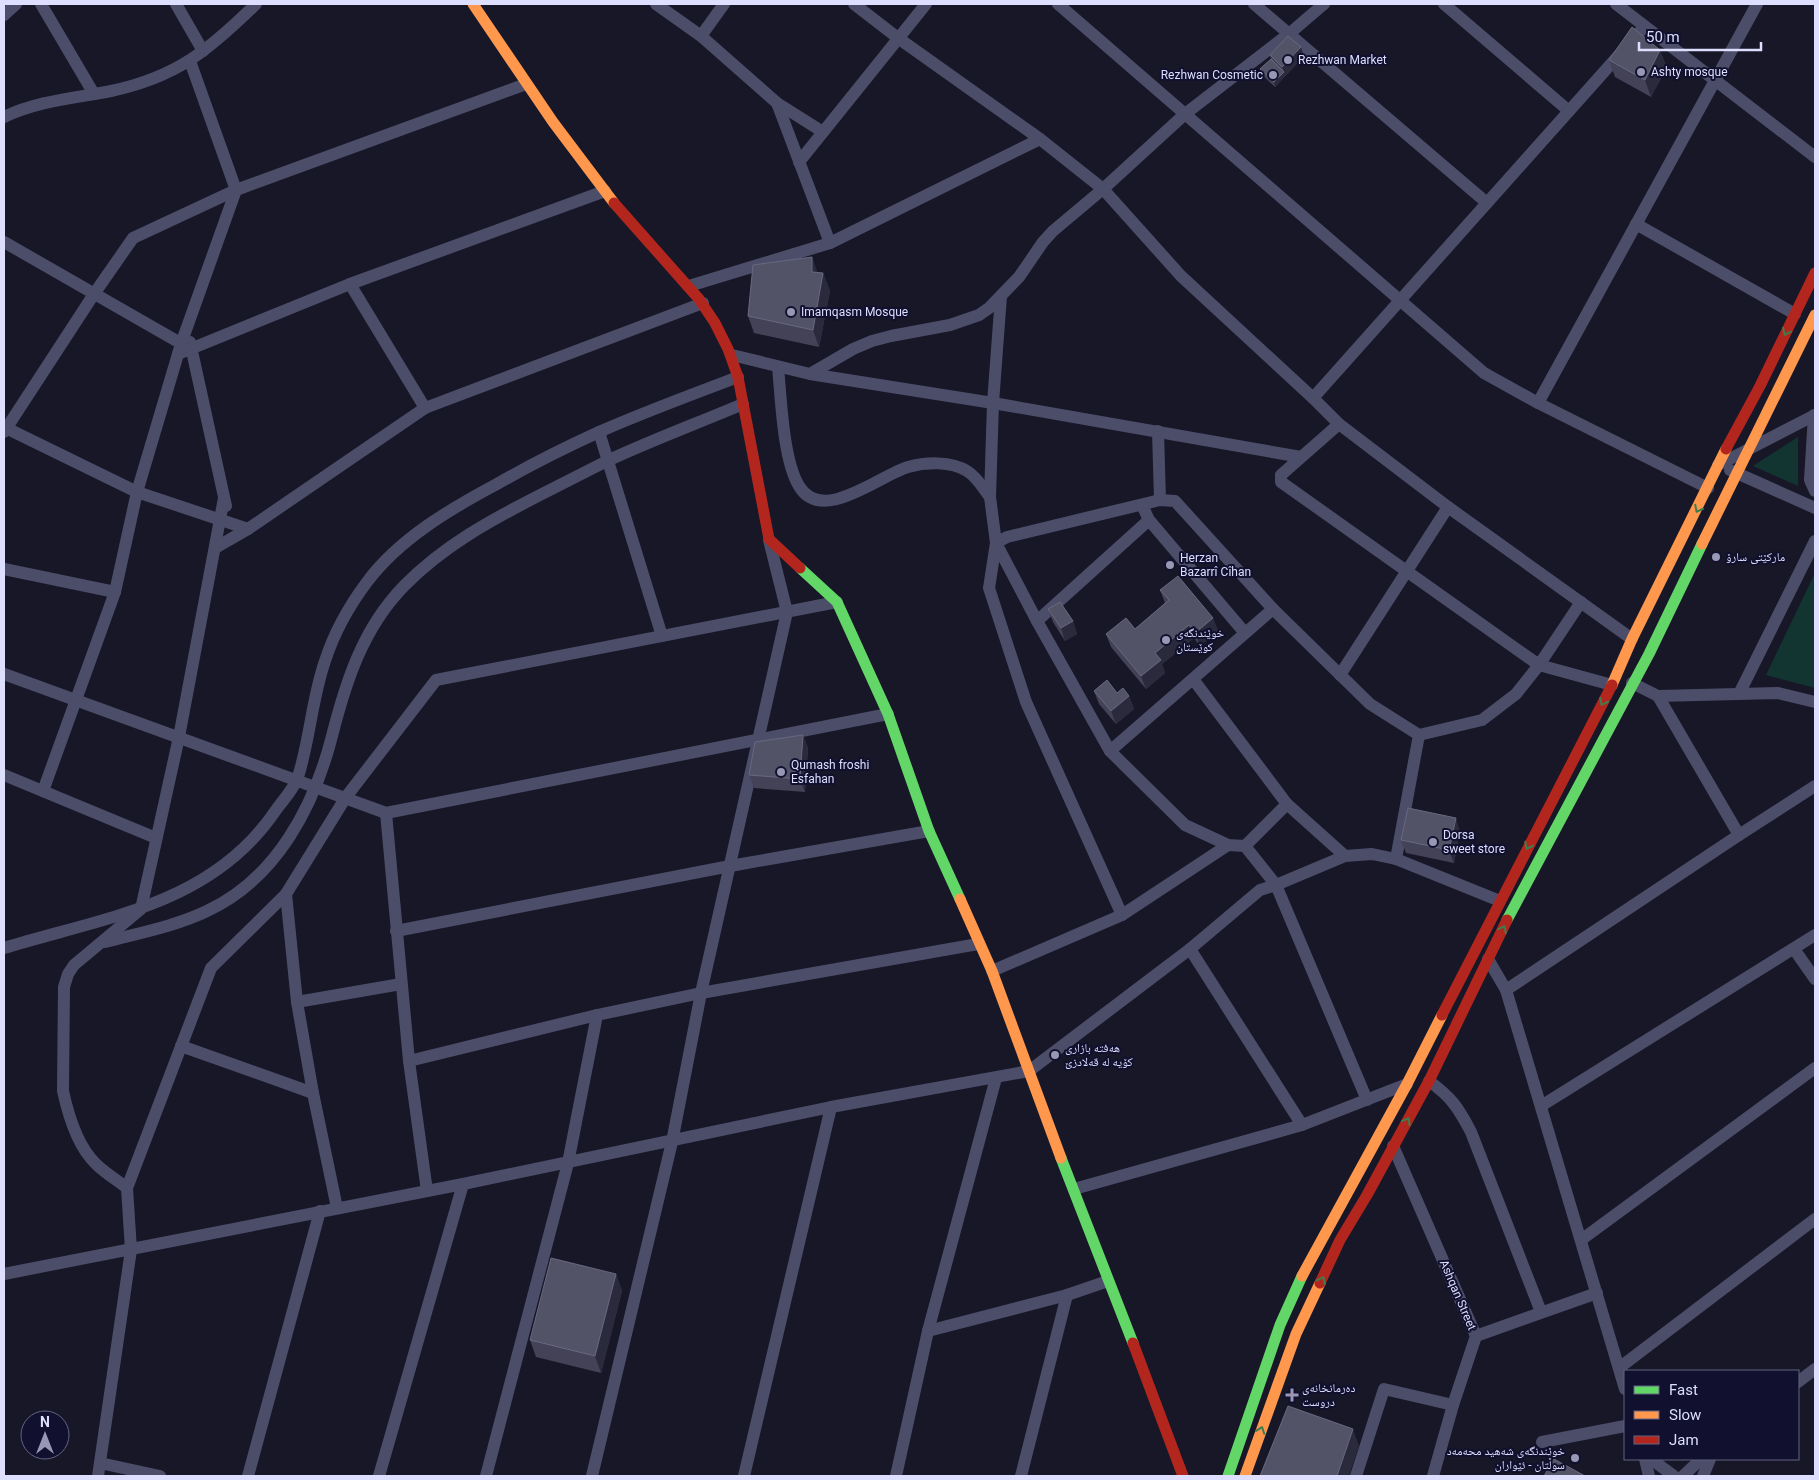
<svg xmlns="http://www.w3.org/2000/svg" width="1819" height="1480" viewBox="0 0 1819 1480" font-family="Roboto,'Noto Naskh Arabic',sans-serif">
	<style>
		.green { fill: #133532 }
		.lines { fill: none; stroke-linecap: round; stroke-linejoin: round }
		.street { stroke: #4c4d69; stroke-width: 12 }
		.fast { stroke: #63d668; stroke-width: 11 }
		.slow { stroke: #ff974d; stroke-width: 11 }
		.jam { stroke: #b3261e; stroke-width: 11 }
		.wall { fill: #434256 }
		.shaded-wall { fill: #2a2a3c }
		.building { fill: #535368; stroke: #696880 }
		.oneway { stroke: #3e7d4e }
		.poi-dot { fill: #9898b4; stroke: #11102f; stroke-width: 2 }
		.labels { text-anchor: middle; dominant-baseline: central; stroke-width: 4; stroke-linejoin: round; paint-order: stroke }
		.poi-label { font-size: 12px; fill: #dedeff; stroke: #11102f; text-anchor: start }
		.street-label { font-size: 12px; fill: #dedeff; stroke: #11102f }
	</style>
	<rect width="100%" height="100%" fill="#171728"/>
	<g class="green">
		<polygon points="1798,437 1798,486 1753,466"/>
		<polygon points="1815,573 1815,688 1766,675"/>
	</g>
	<g class="lines">
		<g class="street">
			<polyline points="41,4 94,94"/>
			<polyline points="176,4 203,51"/>
			<polyline points="656,4 701,36 777,103 823,132"/>
			<polyline points="854,4 898,38 1040,139 1103,189 1181,276 1313,398 1339,424 1448,507 1632,639"/>
			<polyline points="1058,4 1484,373 1538,403 1708,488"/>
			<polyline points="1254,4 1487,203"/>
			<polyline points="1444,4 1569,111"/>
			<polyline points="1616,4 1815,157"/>
			<polyline points="4,15 16,4"/>
			<polyline points="701,36 724,4"/>
			<polyline points="777,103 830,243"/>
			<path d="M 4,117 C 37,101 75,98 111,91 C 177,77 209,50 256,4"/>
			<polyline points="799,162 926,4"/>
			<polyline points="1636,224 1795,314"/>
			<polyline points="4,242 189,348"/>
			<polyline points="350,284 425,408"/>
			<polyline points="689,286 830,243 1040,139"/>
			<polyline points="1001,296 993,403 990,497 996,543 1007,537 1160,500 1175,501 1273,609 1370,704 1419,735 1482,720 1516,694 1539,665 1612,685"/>
			<polyline points="190,342 226,506"/>
			<polyline points="178,354 350,284 605,191"/>
			<polyline points="732,355 810,374 853,349 872,341 891,336 950,325 979,315 989,308 1019,277 1043,242 1053,231 1103,189 1185,114 1290,33 1324,4"/>
			<path d="M 778,367 C 781,398 783,460 799,486 C 822,525 880,475 908,467 C 926,462 951,461 967,471 C 977,477 983,488 990,497"/>
			<polyline points="810,374 993,403 1301,457"/>
			<polyline points="1313,398 1644,27"/>
			<polyline points="1538,403 1757,4"/>
			<polyline points="1814,415 1810,480 1815,491"/>
			<polyline points="1339,424 1281,475 1281,482 1539,665 1581,602"/>
			<polyline points="6,428 137,492 248,529"/>
			<polyline points="1158,431 1160,500"/>
			<polyline points="4,432 94,294 133,238 236,190 526,84"/>
			<polyline points="599,432 662,636"/>
			<polyline points="1718,465 1815,415"/>
			<polyline points="1730,470 1815,508"/>
			<polyline points="1142,505 1149,520 1245,633"/>
			<polyline points="996,543 1037,621 1110,751 1185,825 1228,845 1245,846 1276,885 1367,1100"/>
			<polyline points="996,543 989,588 1026,702 1122,915"/>
			<polyline points="215,548 248,529 425,408 703,303"/>
			<polyline points="4,569 115,592"/>
			<polyline points="1037,621 1149,520"/>
			<polyline points="4,674 386,813 888,714"/>
			<polyline points="1340,675 1448,507"/>
			<polyline points="1193,679 1287,804 1345,856"/>
			<polyline points="1632,683 1658,696 1778,693 1815,702"/>
			<polyline points="1739,694 1815,541"/>
			<polyline points="1658,696 1739,835"/>
			<polyline points="1110,751 1273,609"/>
			<polyline points="4,775 156,838"/>
			<polyline points="43,791 115,592 137,492 181,344 236,190 190,61"/>
			<polyline points="386,813 409,1061 427,1191"/>
			<polyline points="1245,846 1287,804"/>
			<polyline points="1396,859 1419,735"/>
			<polyline points="286,894 297,1002 313,1093 337,1208"/>
			<polyline points="396,931 730,866 929,831"/>
			<path d="M 105,942 C 139,933 176,926 207,911 C 276,879 314,807 332,736 C 346,681 363,628 404,586 C 443,546 491,520 540,495 C 562,484 585,472 607,461 C 652,440 698,423 743,404"/>
			<path d="M 4,948 C 105,917 212,905 276,810 C 283,800 294,789 298,777 C 310,739 312,698 325,661 C 334,633 349,606 367,582 C 399,539 450,509 497,484 C 530,465 564,448 599,432 C 644,412 691,395 738,377"/>
			<polyline points="1190,949 1302,1125"/>
			<polyline points="1794,949 1815,979"/>
			<polyline points="1488,959 1506,990 1625,1389"/>
			<polyline points="992,971 1122,915 1228,845"/>
			<polyline points="1506,990 1739,835 1815,786"/>
			<polyline points="297,1002 401,984"/>
			<polyline points="181,1046 313,1093"/>
			<polyline points="409,1061 597,1015 701,993 978,944"/>
			<path d="M 1429,1081 C 1451,1097 1458,1107 1471,1132 L 1541,1312"/>
			<polyline points="1541,1106 1815,935"/>
			<polyline points="1393,1146 1476,1336 1453,1405 1433,1476"/>
			<polyline points="127,1188 211,968 286,894 346,797 436,680 837,602"/>
			<polyline points="1074,1189 1302,1125 1407,1084"/>
			<polyline points="1581,1240 1815,1068"/>
			<polyline points="4,1274 463,1184 831,1107 1029,1071 1190,949 1260,890 1276,885 1345,856 1372,854 1396,859 1500,901"/>
			<polyline points="928,1331 1067,1295 1108,1281"/>
			<polyline points="1476,1336 1597,1293"/>
			<polyline points="1619,1368 1815,1219"/>
			<polyline points="1798,1382 1815,1369"/>
			<polyline points="1542,1442 1625,1426"/>
			<polyline points="1645,1459 1649,1476"/>
			<polyline points="1651,1459 1674,1476"/>
			<polyline points="100,1463 160,1476"/>
			<path d="M 98,1476 L 131,1250 L 127,1188 C 117,1180 105,1173 96,1164 C 78,1147 68,1114 63,1091 L 64,987 L 68,974 L 74,965 L 141,909 L 179,737 L 224,498"/>
			<polyline points="248,1476 320,1211"/>
			<polyline points="379,1476 463,1184"/>
			<polyline points="486,1476 568,1163 597,1015"/>
			<polyline points="592,1476 672,1142 701,993 787,612 769,540"/>
			<polyline points="744,1476 831,1107"/>
			<polyline points="896,1476 928,1331 996,1078"/>
			<polyline points="1021,1476 1067,1295"/>
			<polyline points="1356,1476 1384,1389 1453,1405"/>
			<polyline points="1683,1476 1701,1459"/>
			<polyline points="1703,1476 1710,1459"/>
		</g>
		<g class="fast">
			<polyline points="800,568 837,602 888,714 929,831 960,899"/>
			<polyline points="1507,920 1649,654 1702,544"/>
			<polyline points="1061,1158 1133,1343"/>
			<polyline points="1228,1476 1280,1325 1302,1276"/>
		</g>
		<g class="slow">
			<polyline points="473,4 553,122 614,203"/>
			<polyline points="1702,544 1815,315"/>
			<polyline points="1612,685 1632,639 1726,449"/>
			<polyline points="960,899 992,971 1061,1158"/>
			<polyline points="1302,1276 1407,1084 1442,1015"/>
			<polyline points="1245,1476 1296,1334 1320,1283"/>
		</g>
		<g class="jam">
			<polyline points="614,203 699,299 715,323 728,349 738,377 769,539 800,568"/>
			<polyline points="1726,449 1760,386 1815,273"/>
			<polyline points="1442,1015 1612,685"/>
			<polyline points="1320,1283 1340,1240 1367,1195 1429,1081 1507,920"/>
			<polyline points="1133,1343 1183,1476"/>
		</g>
	</g>
	<g class="wall">
		<polygon points="1270,55 1304,56 1275,87 1261,74 1260,69 1271,59"/>
		<polygon points="1609,60 1667,67 1651,97 1615,77"/>
		<polygon points="812,257 817,273 823,273 830,291 819,347 754,333 748,316"/>
		<polygon points="1160,590 1213,618 1218,631 1200,646 1194,638 1162,664 1165,673 1146,689 1111,647 1106,634 1135,629 1165,603"/>
		<polygon points="1048,609 1073,621 1077,634 1065,641 1053,622"/>
		<polygon points="1094,691 1117,693 1129,696 1134,709 1116,724 1099,704"/>
		<polygon points="803,735 808,748 805,792 754,788 749,775"/>
		<polygon points="1460,831 1454,863 1406,853 1401,840"/>
		<polygon points="616,1274 622,1291 601,1373 536,1357 530,1340"/>
	</g>
	<g class="shaded-wall">
		<polygon points="1301,47 1304,56 1275,87 1274,82 1284,72 1282,67"/>
		<polygon points="1660,50 1667,67 1651,97 1645,80"/>
		<polygon points="812,257 818,274 812,272"/>
		<polygon points="823,273 830,291 819,347 813,330"/>
		<polygon points="1213,618 1218,631 1200,646 1195,633"/>
		<polygon points="1073,621 1077,634 1065,641 1061,628"/>
		<polygon points="1189,625 1194,638 1162,664 1165,673 1146,689 1141,676 1155,653"/>
		<polygon points="1129,696 1134,709 1116,724 1111,711"/>
		<polygon points="803,735 808,748 805,792 800,779"/>
		<polygon points="1456,818 1460,831 1454,863 1449,850"/>
		<polygon points="616,1274 622,1291 601,1373 595,1356"/>
		<polygon points="1353,1429 1359,1446 1349,1476 1337,1476"/>
	</g>
	<g class="building">
		<polygon points="1632,27 1660,50 1645,80 1609,60"/>
		<polygon points="1288,36 1301,47 1282,67 1270,55"/>
		<polygon points="1271,59 1284,72 1274,82 1260,69"/>
		<polygon points="812,257 812,272 823,273 813,330 748,316 753,265"/>
		<polygon points="1178,576 1213,618 1195,633 1189,625 1155,653 1161,660 1141,676 1106,634 1126,618 1135,629 1169,600 1160,590"/>
		<polygon points="1060,602 1073,621 1061,628 1048,609"/>
		<polygon points="1107,680 1117,693 1123,688 1129,696 1111,711 1094,691"/>
		<polygon points="803,735 800,779 749,775 755,742"/>
		<polygon points="1408,808 1456,818 1449,850 1401,840"/>
		<polygon points="551,1258 616,1274 595,1356 530,1340"/>
		<polygon points="1288,1406 1353,1429 1337,1476 1260,1476"/>
		<polygon points="1554,1459 1585,1476 1544,1476"/>
	</g>
	<defs><path id="oneway-chevron" d="M-2-3.5L2.5 0L-2 3.5" fill="none" stroke-width="1.6" stroke-linecap="round" stroke-linejoin="round" transform="scale(1.25)"/></defs>
	<g class="oneway">
		<use href="#oneway-chevron" transform="translate(1786 332) rotate(116)"/>
		<use href="#oneway-chevron" transform="translate(1698 509) rotate(117)"/>
		<use href="#oneway-chevron" transform="translate(1603 702) rotate(117)"/>
		<use href="#oneway-chevron" transform="translate(1528 846) rotate(117)"/>
		<use href="#oneway-chevron" transform="translate(1503 929) rotate(-64)"/>
		<use href="#oneway-chevron" transform="translate(1407 1121) rotate(-62)"/>
		<use href="#oneway-chevron" transform="translate(1322 1280) rotate(-65)"/>
		<use href="#oneway-chevron" transform="translate(1261 1430) rotate(-70)"/>
	</g>
	<g class="poi-dot">
		<circle cx="1288" cy="60" r="5"/>
		<circle cx="1641" cy="72" r="5"/>
		<circle cx="1273" cy="75" r="5"/>
		<circle cx="791" cy="312" r="5"/>
		<circle cx="1716" cy="557" r="5"/>
		<circle cx="1170" cy="565" r="5"/>
		<circle cx="1166" cy="640" r="5"/>
		<circle cx="781" cy="772" r="5"/>
		<circle cx="1433" cy="842" r="5"/>
		<circle cx="1055" cy="1055" r="5"/>
		<path d="M1289.5 1387.5h5v5h5v5h-5v5h-5v-5h-5v-5h5z"/>
		<circle cx="1575" cy="1458" r="5"/>
	</g>
	<g class="labels">
		<g class="poi-label">
			<text x="1298" y="60">Rezhwan Market</text>
			<text x="1651" y="72">Ashty mosque</text>
			<text x="1263" y="75" text-anchor="end">Rezhwan Cosmetic</text>
			<text x="801" y="312">Imamqasm Mosque</text>
			<text x="1726" y="557">مارکێتی سارۆ</text>
			<text x="1180" y="558">Herzan<tspan x="1180" dy="14">Bazarrî Cîhan</tspan></text>
			<text x="1176" y="633">خوێندنگەی<tspan x="1176" dy="14">کوێستان</tspan></text>
			<text x="791" y="765">Qumash froshi<tspan x="791" dy="14">Esfahan</tspan></text>
			<text x="1443" y="835">Dorsa<tspan x="1443" dy="14">sweet store</tspan></text>
			<text x="1065" y="1048">هەفتە بازاری<tspan x="1065" dy="14">کۆیە لە قەلادزێ</tspan></text>
			<text x="1302" y="1388">دەرمانخانەی<tspan x="1302" dy="14">دروست</tspan></text>
			<text x="1565" y="1451" text-anchor="end">خوێندنگەی شەهید محەمەد<tspan x="1565" dy="14">سوڵتان - ئێواران</tspan></text>
		</g>
		<g class="street-label">
			<text transform="translate(1458 1295) rotate(67)">Ashqan Street</text>
		</g>
	</g>
	<rect width="1819" height="1480" fill="none" stroke="#dedeff" stroke-width="10"/>
	<rect x="1624" y="1370" width="175" height="90" fill="#11102f" stroke="#636282"/>
	<rect x="1634" y="1386" width="25" height="8" fill="#63d668" stroke="#636282"/>
	<text x="1669" y="1395" font-size="15" fill="#dedeff">Fast</text>
	<rect x="1634" y="1411" width="25" height="8" fill="#ff974d" stroke="#636282"/>
	<text x="1669" y="1420" font-size="15" fill="#dedeff">Slow</text>
	<rect x="1634" y="1436" width="25" height="8" fill="#b3261e" stroke="#636282"/>
	<text x="1669" y="1445" font-size="15" fill="#dedeff">Jam</text>
	<g transform="translate(45 1435)"><circle r="24" fill="#11102f" stroke="#636282"/>
	<path d="M0-4L9 19L0 12L-9 19Z" fill="#9898b4"/>
	<text y="-8" font-size="14" font-weight="bold" text-anchor="middle" fill="#dedeff">N</text>
	</g>
	<path d="M1639 42v8h122v-8" fill="none" stroke="#dedeff" stroke-width="2.5"/>
	<text x="1646" y="42" font-size="15" fill="#dedeff" stroke="#11102f" stroke-width="4" paint-order="stroke">50 m</text>
</svg>
